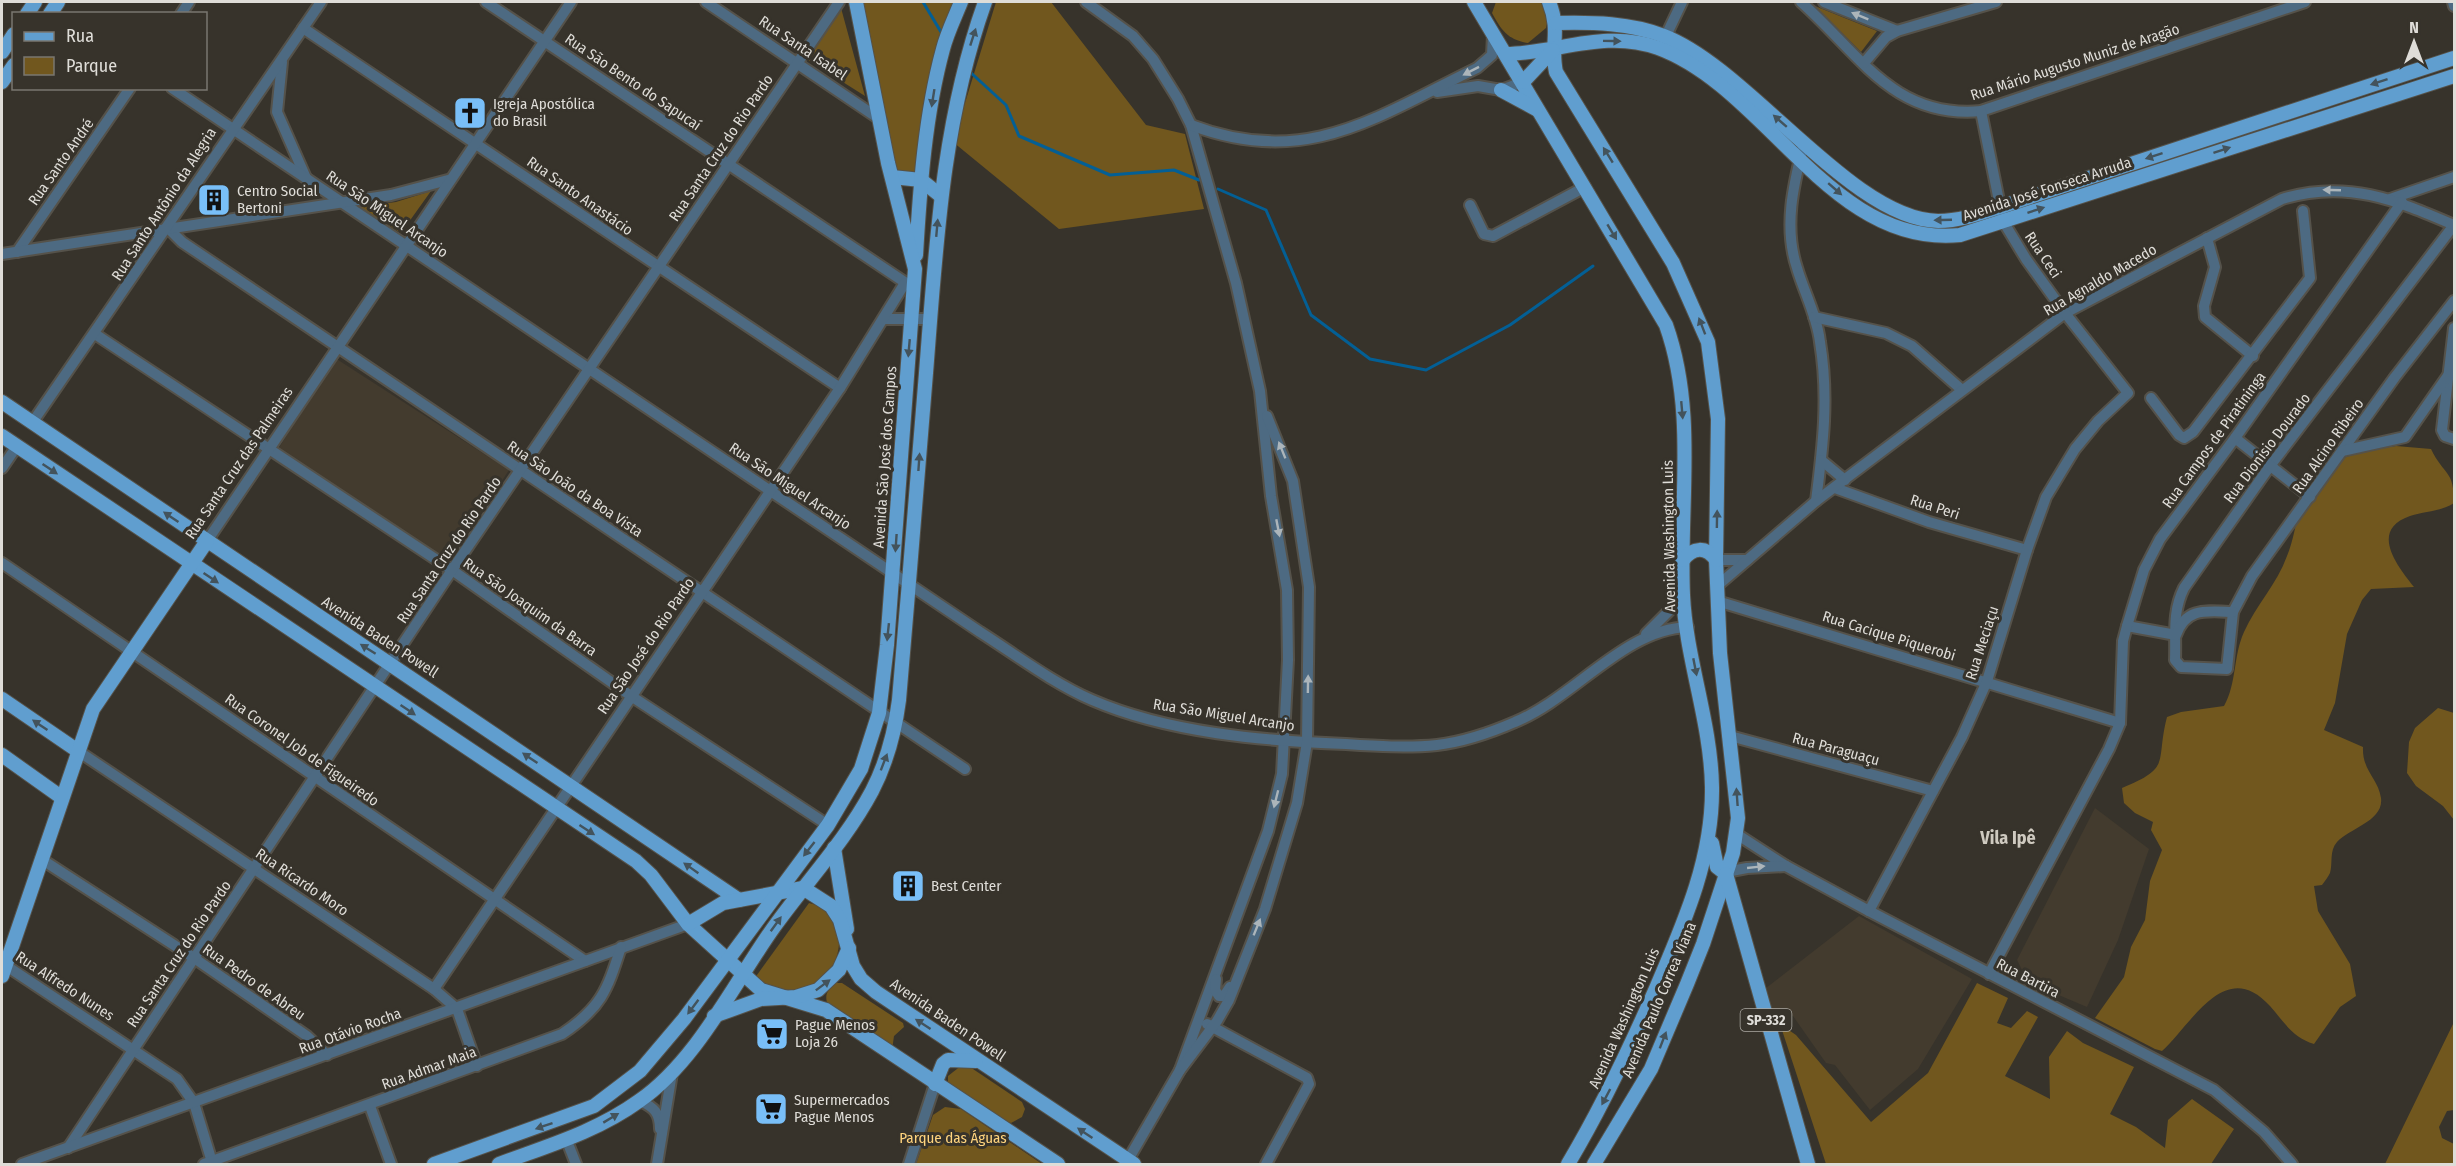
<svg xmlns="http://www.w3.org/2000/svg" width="2456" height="1166" viewBox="0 0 2456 1166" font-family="'Fira Sans Condensed',sans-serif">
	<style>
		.built { fill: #433b2e }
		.green { fill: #71571e }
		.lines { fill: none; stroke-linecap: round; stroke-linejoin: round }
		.stream { stroke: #035f95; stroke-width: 3 }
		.minor-casing { stroke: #55524a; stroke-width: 14 }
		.major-casing { stroke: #55524a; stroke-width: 16 }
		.minor { stroke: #4d6a82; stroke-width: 10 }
		.major { stroke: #609ecf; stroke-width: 14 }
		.oneway { fill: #acb5ba }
		.oneway2 { fill: #43535c }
		.labels { text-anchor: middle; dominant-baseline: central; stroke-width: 6; stroke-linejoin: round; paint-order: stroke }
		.shield { fill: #37332b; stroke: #adaaa4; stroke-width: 1.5 }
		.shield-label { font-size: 14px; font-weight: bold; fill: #dfddd8 }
		.street-label { font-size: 15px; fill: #dfddd8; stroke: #37332b }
		.poi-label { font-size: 15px; fill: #dfddd8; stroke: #37332b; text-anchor: start }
		.park-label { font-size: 15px; fill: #ffd47e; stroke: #37332b }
		.quarter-label { font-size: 18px; font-weight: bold; fill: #cfcac0; stroke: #37332b }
	</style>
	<rect width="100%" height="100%" fill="#37332b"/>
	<g class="built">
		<polygon points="335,358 509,470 449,562 277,451"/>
		<polygon points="2095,808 2149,849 2118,940 2087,1007 2028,982 2017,960"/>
		<polygon points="1859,916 1972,979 1918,1069 1870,1110 1835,1065 1826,1063 1793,1016 1779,1017 1772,1013 1766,988"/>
	</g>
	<g class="green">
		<polygon points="863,2 956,2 917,175 895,172"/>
		<polygon points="996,2 1051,2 1146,125 1185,134 1204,209 1059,229 953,142"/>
		<path d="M 1496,2 L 1541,2 L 1548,18 L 1546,28 L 1528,43 C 1508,40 1501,30 1492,13 Z"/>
		<polygon points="1815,6 1877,31 1861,52"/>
		<polygon points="841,8 865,96 808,60"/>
		<polygon points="431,191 401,233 360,207 396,202"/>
		<path d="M 2396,446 L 2431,449 C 2444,476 2454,469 2454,503 C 2440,512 2425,511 2410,516 C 2369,530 2397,566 2414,587 L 2371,589 L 2362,600 L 2347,634 L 2335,703 L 2324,730 L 2363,747 C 2362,771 2378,778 2381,798 C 2384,821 2350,828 2337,842 C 2329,851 2333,863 2330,873 C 2328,877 2325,881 2322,885 L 2314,886 L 2318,911 L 2350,964 L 2356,996 L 2340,1007 L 2314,1044 C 2292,1037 2284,1022 2270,1006 C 2225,956 2192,1024 2162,1051 L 2155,1049 L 2095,1018 L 2124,977 L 2131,947 L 2145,920 L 2150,881 L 2162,850 L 2151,830 L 2153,822 L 2135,813 L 2124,803 L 2122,788 C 2173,767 2155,763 2167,717 L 2181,712 L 2224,706 C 2237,683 2233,656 2244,632 C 2256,605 2277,584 2287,556 C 2294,539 2296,521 2301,503 C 2311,460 2359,451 2396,446 Z"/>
		<polygon points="2438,708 2454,713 2454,820 2443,806 2416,786 2407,773 2409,742 2415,728"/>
		<path d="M 809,903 C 869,915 833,1026 757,979 L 757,975 Z"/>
		<path d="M 836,983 L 842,983 L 903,1023 L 904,1027 L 894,1036 L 892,1050 L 828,1006 C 824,994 827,991 836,983 Z"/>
		<polygon points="1977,983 2008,998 1997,1023 2011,1028 2027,1011 2038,1017 2005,1076 2050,1099 2049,1057 2067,1031 2083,1043 2134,1067 2110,1114 2136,1127 2165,1148 2168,1120 2192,1099 2234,1129 2211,1164 1826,1164 1780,1024 1796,1035 1871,1122 1928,1073"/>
		<polygon points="2454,1022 2454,1110 2447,1111 2439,1127 2442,1138 2454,1144 2454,1164 2385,1164"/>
		<polygon points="962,1065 970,1067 1022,1102 1025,1109 1022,1117 1011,1123 998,1119 948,1084 948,1076"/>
		<polygon points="945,1107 961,1109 1042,1164 916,1164 933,1115"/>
	</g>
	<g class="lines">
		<g class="stream">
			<polyline points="923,2 941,32"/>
			<polyline points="969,71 1006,105 1019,136 1110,175 1174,170 1199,180"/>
			<polyline points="1218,189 1266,210 1311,315 1370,359 1426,370 1510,325 1593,266"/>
		</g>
		<defs>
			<g id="minor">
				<polyline points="486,2 909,285"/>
				<polyline points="706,2 881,120"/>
				<polyline points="1086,2 1133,36 1153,59 1178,99 1191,125 1236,283 1260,391 1271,496 1287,590 1288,660 1282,774 1268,831 1180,1070"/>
				<path d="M 1801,2 C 1859,53 1893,119 1981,111 L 2305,2"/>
				<polyline points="1824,2 1897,31"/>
				<polyline points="2453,2 2454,6"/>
				<polyline points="181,14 189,2"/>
				<polyline points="303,28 840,388"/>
				<polyline points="1663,42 1682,2"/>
				<polyline points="282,62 277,112 306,178"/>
				<polyline points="1864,63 1886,37 1897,31 1996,2"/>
				<path d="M 172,88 L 980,632 C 1016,655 1053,683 1092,700 C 1168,733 1265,741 1346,744 C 1376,746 1407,748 1437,745 C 1462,742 1492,732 1515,722 C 1574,698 1624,629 1688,627"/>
				<polyline points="1437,92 1478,86 1501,90 1523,82"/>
				<path d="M 1191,125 C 1306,169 1376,117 1477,68 L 1492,55 L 1493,35"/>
				<path d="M 1804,142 C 1794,183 1783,226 1797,268 C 1804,292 1817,316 1820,342 C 1829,396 1823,447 1816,501"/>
				<polyline points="2390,199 2454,177"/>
				<polyline points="1470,205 1484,234 1493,236 1585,187"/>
				<path d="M 2454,225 L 2270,466 L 2184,588 C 2172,612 2176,634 2175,660 L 2181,667 L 2227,669 L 2233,612 L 2252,576 L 2395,377 L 2454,301"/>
				<polyline points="170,230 182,242 965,769"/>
				<polyline points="2207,238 2215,267 2204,306 2205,317 2253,356"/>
				<polyline points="17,252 130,88"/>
				<polyline points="2,254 391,195 448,180"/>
				<polyline points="1814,317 1886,333 1912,346 1962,390"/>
				<polyline points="884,319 929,319"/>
				<polyline points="2454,328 2442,430 2445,436 2454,439"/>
				<polyline points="95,334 452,570 631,696 828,825"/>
				<polyline points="2151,398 2179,435 2184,438 2193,432 2310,278 2303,211"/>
				<polyline points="32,423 321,2"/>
				<polyline points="2235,438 2310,497"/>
				<polyline points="2342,451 2405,437 2449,374"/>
				<polyline points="1821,460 1845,480"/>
				<polyline points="2,468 17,446"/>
				<polyline points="1835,488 1929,522 2027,550"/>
				<polyline points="207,541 571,2"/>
				<polyline points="1716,560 1747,560"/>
				<polyline points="2,563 585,961"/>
				<path d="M 1717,586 L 1816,501 L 2065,313 L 2282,199 C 2346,179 2396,200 2454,225"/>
				<polyline points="1717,601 2120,723"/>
				<path d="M 2127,626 L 2176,635 C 2186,607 2206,611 2233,612"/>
				<polyline points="1646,634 1683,597"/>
				<polyline points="1730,736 1933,791"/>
				<polyline points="78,751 434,989 457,1009 477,1066"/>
				<polyline points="1738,835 1786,866 1869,911 2214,1090 2264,1132 2292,1164"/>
				<polyline points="41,859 194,958 307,1036 327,1055"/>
				<polyline points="1726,872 1747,868 1786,866"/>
				<polyline points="1869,911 1962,737 1987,681 2027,550 2046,497 2075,449 2098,421 2128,393 2065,313 2026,259 2003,221 1981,111"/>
				<polyline points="2,963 177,1079 194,1103 212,1162"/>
				<polyline points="1989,974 2109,749 2120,723 2123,641 2127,626 2144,570 2160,539 2235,438 2402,202"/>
				<polyline points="1216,979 1215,990 1219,996 1224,996 1230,987"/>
				<polyline points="434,989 840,388 905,283"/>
				<polyline points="1207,1024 1307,1078 1309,1084 1266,1164"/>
				<path d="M 640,1101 C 654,1107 660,1113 660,1129"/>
				<polyline points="370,1106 391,1164"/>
				<polyline points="567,1141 576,1164"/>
				<polyline points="68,1148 452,570 839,2"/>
				<polyline points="1128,1160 1180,1070 1217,1021 1229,1000 1265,909 1297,803 1307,742 1309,587 1293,481 1267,416"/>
				<polyline points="22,1164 688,924"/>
				<path d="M 204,1164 L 562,1034 C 601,1008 607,991 621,947"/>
				<polyline points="657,1164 672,1073"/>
				<polyline points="909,1164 935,1084"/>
			</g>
			<g id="major">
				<path d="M 1474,2 L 1666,325 C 1697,412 1679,505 1683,595 C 1686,659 1711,722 1712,787 C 1713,858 1684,923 1657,986 C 1630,1048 1602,1107 1568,1164"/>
				<path d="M 1549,2 C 1561,32 1550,45 1556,72 L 1673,263 L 1708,342 L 1718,419 L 1716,560 L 1720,653 L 1738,818 L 1733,853 L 1703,944 L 1687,984 L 1651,1069 L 1594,1164"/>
				<polyline points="27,14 35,2"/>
				<polyline points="50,14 58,2"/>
				<path d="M 1556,23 C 1592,22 1631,23 1664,36 C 1749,69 1852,220 1938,221 C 1959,221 1979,214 2000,207 L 2454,58"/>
				<polyline points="2,52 14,34"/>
				<path d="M 1506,54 C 1558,53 1605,29 1658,48 C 1767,88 1831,248 1960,235 L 2454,76"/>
				<polyline points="2,82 14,65"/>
				<polyline points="1523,82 1553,50"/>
				<polyline points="1501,90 1536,109"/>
				<polyline points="892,177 921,180 941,196"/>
				<path d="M 916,255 C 920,187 925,115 943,49 C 947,33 955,17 961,2"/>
				<polyline points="2,402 739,900"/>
				<polyline points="2,436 636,861 651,875 688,924 761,990 826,1010 1058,1164"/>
				<path d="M 1683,560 C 1693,547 1706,546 1716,560"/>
				<polyline points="2,699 78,751"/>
				<polyline points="2,755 61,797"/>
				<polyline points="1712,843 1717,867 1726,874"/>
				<polyline points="834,848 847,929"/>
				<polyline points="1726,874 1808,1164"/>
				<polyline points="688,924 723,903 803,888 831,906 840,920 853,966 861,979 876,992 1134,1164"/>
				<polyline points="2,976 93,709 207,541"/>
				<polyline points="714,1016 761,999 796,997 818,990 839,970 849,948"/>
				<polyline points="935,1084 943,1064 948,1060 976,1061"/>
				<polyline points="434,1164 594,1106 640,1071 684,1019 828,825 861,769 879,713 887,645 915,269 888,163 856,2"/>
				<path d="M 499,1164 C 547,1146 596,1132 639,1101 C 697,1061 734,983 774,927 C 807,881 846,840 872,791 C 887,762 895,731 899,700 C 908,591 918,482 926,373 C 936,247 942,122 985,2"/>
			</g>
		</defs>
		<use href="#minor" class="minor-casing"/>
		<use href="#major" class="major-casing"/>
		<use href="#minor" class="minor"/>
		<use href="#major" class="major"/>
	</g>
	<defs><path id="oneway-solid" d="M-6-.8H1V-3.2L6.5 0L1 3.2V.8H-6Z" transform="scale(1.5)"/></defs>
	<g class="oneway">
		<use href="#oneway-solid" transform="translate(1860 16) rotate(-158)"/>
		<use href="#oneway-solid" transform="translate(1471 71) rotate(153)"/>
		<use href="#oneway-solid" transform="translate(2332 190) rotate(-178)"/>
		<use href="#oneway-solid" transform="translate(1282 450) rotate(-112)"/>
		<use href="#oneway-solid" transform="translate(1278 528) rotate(79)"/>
		<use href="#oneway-solid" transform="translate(1308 684) rotate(-89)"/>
		<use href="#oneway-solid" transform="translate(1276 799) rotate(104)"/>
		<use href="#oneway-solid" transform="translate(1756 867) rotate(-6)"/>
		<use href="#oneway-solid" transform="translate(1257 927) rotate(-68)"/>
	</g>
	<g class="oneway2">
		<use href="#oneway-solid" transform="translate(973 37) rotate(-72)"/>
		<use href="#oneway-solid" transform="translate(1612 41) rotate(1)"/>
		<use href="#oneway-solid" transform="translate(2379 82) rotate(162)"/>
		<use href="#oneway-solid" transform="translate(933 98) rotate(99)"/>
		<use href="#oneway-solid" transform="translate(1780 121) rotate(-139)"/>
		<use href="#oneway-solid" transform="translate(2222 150) rotate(-18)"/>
		<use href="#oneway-solid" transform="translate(1608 155) rotate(-122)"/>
		<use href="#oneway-solid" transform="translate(2154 156) rotate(162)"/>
		<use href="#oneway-solid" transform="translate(1835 189) rotate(41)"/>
		<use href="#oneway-solid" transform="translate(2036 210) rotate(-18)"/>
		<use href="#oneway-solid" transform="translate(1943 220) rotate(178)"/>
		<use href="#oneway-solid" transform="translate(937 228) rotate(-85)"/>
		<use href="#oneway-solid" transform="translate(1612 232) rotate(59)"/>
		<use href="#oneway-solid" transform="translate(1702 326) rotate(-111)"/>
		<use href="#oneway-solid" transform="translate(909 348) rotate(95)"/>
		<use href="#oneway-solid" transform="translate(1682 410) rotate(85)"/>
		<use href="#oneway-solid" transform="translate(919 462) rotate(-86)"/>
		<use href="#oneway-solid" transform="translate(50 469) rotate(34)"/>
		<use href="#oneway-solid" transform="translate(171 517) rotate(-146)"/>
		<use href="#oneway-solid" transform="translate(1717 519) rotate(-89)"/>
		<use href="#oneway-solid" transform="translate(896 543) rotate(94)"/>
		<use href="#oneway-solid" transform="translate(211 578) rotate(34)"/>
		<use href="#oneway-solid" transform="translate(888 632) rotate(96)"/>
		<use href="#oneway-solid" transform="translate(368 649) rotate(-148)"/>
		<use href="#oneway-solid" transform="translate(1695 667) rotate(79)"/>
		<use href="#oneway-solid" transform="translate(408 710) rotate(34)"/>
		<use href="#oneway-solid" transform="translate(40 725) rotate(-146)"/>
		<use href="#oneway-solid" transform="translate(530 758) rotate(-146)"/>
		<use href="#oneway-solid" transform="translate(884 762) rotate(-69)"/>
		<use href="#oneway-solid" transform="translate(1737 797) rotate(-94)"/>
		<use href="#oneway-solid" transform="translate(587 830) rotate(33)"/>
		<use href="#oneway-solid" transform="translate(809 849) rotate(128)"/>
		<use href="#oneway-solid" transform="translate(691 868) rotate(-145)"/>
		<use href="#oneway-solid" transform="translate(776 924) rotate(-54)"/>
		<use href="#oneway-solid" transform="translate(823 985) rotate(-37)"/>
		<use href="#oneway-solid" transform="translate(693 1007) rotate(127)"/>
		<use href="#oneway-solid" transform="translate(923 1024) rotate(-147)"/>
		<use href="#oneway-solid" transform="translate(1663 1040) rotate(-69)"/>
		<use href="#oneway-solid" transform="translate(1606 1097) rotate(118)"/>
		<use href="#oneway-solid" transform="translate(611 1118) rotate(-31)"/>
		<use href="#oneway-solid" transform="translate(544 1126) rotate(161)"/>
		<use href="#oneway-solid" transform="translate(1085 1133) rotate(-146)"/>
	</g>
	<defs>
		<symbol id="church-square" viewBox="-11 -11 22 22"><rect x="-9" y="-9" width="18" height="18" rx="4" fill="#79bff8" stroke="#37332b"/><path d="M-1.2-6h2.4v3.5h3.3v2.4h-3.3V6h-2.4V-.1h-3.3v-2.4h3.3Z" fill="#111"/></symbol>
		<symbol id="building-square" viewBox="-11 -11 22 22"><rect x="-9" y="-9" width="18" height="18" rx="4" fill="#79bff8" stroke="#37332b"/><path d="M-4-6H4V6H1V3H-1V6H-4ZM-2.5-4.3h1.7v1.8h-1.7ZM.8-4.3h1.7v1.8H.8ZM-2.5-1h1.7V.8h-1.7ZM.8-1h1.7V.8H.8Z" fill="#111"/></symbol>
		<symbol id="supermarket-square" viewBox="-11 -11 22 22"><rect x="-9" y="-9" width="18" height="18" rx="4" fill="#79bff8" stroke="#37332b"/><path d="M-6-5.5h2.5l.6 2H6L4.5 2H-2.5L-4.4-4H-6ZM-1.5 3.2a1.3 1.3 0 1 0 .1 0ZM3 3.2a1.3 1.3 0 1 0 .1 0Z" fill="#111"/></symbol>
	</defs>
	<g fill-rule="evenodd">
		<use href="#church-square" x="451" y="94" width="38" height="38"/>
		<use href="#building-square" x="195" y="181" width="38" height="38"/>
		<use href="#building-square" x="889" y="867" width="38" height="38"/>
		<use href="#supermarket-square" x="753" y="1015" width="38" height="38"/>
		<use href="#supermarket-square" x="752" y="1090" width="38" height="38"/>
	</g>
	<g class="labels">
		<rect class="shield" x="1740.5" y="1009" width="51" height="22" rx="4.5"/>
		<g class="shield-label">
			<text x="1766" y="1020">SP-332</text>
		</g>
		<g class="street-label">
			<text transform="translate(803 48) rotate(34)">Rua Santa Isabel</text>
			<text transform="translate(2075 62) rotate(-18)">Rua Mário Augusto Muniz de Aragão</text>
			<text transform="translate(633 82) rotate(34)">Rua São Bento do Sapucaí</text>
			<text transform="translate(721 148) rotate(-56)">Rua Santa Cruz do Rio Pardo</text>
			<text transform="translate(61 162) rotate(-55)">Rua Santo André</text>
			<text transform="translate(2047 189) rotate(-18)">Avenida José Fonseca Arruda</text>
			<text transform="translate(580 196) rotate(35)">Rua Santo Anastácio</text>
			<text transform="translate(164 204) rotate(-57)">Rua Santo Antônio da Alegria</text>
			<text transform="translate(387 214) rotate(34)">Rua São Miguel Arcanjo</text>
			<text transform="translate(2043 255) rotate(56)">Rua Ceci</text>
			<text transform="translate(2100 280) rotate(-30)">Rua Agnaldo Macedo</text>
			<text transform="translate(2214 440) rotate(-54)">Rua Campos de Piratininga</text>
			<text transform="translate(2328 446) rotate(-55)">Rua Alcino Ribeiro</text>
			<text transform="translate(2267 448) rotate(-53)">Rua Dionisio Dourado</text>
			<text transform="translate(885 457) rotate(-86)">Avenida São José dos Campos</text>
			<text transform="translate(239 463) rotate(-56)">Rua Santa Cruz das Palmeiras</text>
			<text transform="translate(790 486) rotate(34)">Rua São Miguel Arcanjo</text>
			<text transform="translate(575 489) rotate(34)">Rua São João da Boa Vista</text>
			<text transform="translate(1935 507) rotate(18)">Rua Peri</text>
			<text transform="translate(1669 536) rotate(-91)">Avenida Washington Luis</text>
			<text transform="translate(449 550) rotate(-56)">Rua Santa Cruz do Rio Pardo</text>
			<text transform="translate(530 607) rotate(35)">Rua São Joaquim da Barra</text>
			<text transform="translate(1889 636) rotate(17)">Rua Cacique Piquerobi</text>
			<text transform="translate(380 637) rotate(33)">Avenida Baden Powell</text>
			<text transform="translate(1982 643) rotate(-72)">Rua Meciaçu</text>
			<text transform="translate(646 646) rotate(-56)">Rua São José do Rio Pardo</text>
			<text transform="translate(1224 715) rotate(9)">Rua São Miguel Arcanjo</text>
			<text transform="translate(1836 749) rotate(15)">Rua Paraguaçu</text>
			<text transform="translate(302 750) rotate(35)">Rua Coronel Job de Figueiredo</text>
			<text transform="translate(302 882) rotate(34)">Rua Ricardo Moro</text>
			<text transform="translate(179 954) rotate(-56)">Rua Santa Cruz do Rio Pardo</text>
			<text transform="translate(2028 978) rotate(27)">Rua Bartira</text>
			<text transform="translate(254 982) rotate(35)">Rua Pedro de Abreu</text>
			<text transform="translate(65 986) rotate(33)">Rua Alfredo Nunes</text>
			<text transform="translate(1659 1000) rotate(-67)">Avenida Paulo Correa Viana</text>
			<text transform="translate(1624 1018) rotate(-66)">Avenida Washington Luis</text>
			<text transform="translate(948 1020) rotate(34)">Avenida Baden Powell</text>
			<text transform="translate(350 1031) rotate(-20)">Rua Otávio Rocha</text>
			<text transform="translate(429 1068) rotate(-20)">Rua Admar Maia</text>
		</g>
		<g class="poi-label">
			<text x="493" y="104">Igreja Apostólica<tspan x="493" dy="17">do Brasil</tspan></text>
			<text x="237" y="191">Centro Social<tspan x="237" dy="17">Bertoni</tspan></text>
			<text x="931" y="886">Best Center</text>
			<text x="795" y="1025">Pague Menos<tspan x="795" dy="17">Loja 26</tspan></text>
			<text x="794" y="1100">Supermercados<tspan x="794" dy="17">Pague Menos</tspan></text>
		</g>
		<g class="park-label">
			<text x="953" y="1138">Parque das Águas</text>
		</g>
		<g class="quarter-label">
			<text x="2008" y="838">Vila Ipê</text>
		</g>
	</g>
	<rect width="2456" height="1166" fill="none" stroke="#dfddd8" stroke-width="6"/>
	<rect x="12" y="12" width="195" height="78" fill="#37332b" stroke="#7a7770" stroke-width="1.5"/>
	<rect x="24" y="32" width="30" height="9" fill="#609ecf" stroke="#7a7770" stroke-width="1.5"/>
	<text x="66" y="42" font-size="18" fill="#dfddd8">Rua</text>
	<rect x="24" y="57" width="30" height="18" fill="#71571e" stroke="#7a7770" stroke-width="1.5"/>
	<text x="66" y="72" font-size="18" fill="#dfddd8">Parque</text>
	<g transform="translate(2414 42)" stroke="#37332b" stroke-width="4.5" paint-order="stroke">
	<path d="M0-4.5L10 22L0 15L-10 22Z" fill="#dfddd8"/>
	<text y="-9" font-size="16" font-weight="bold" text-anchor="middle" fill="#dfddd8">N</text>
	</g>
</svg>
